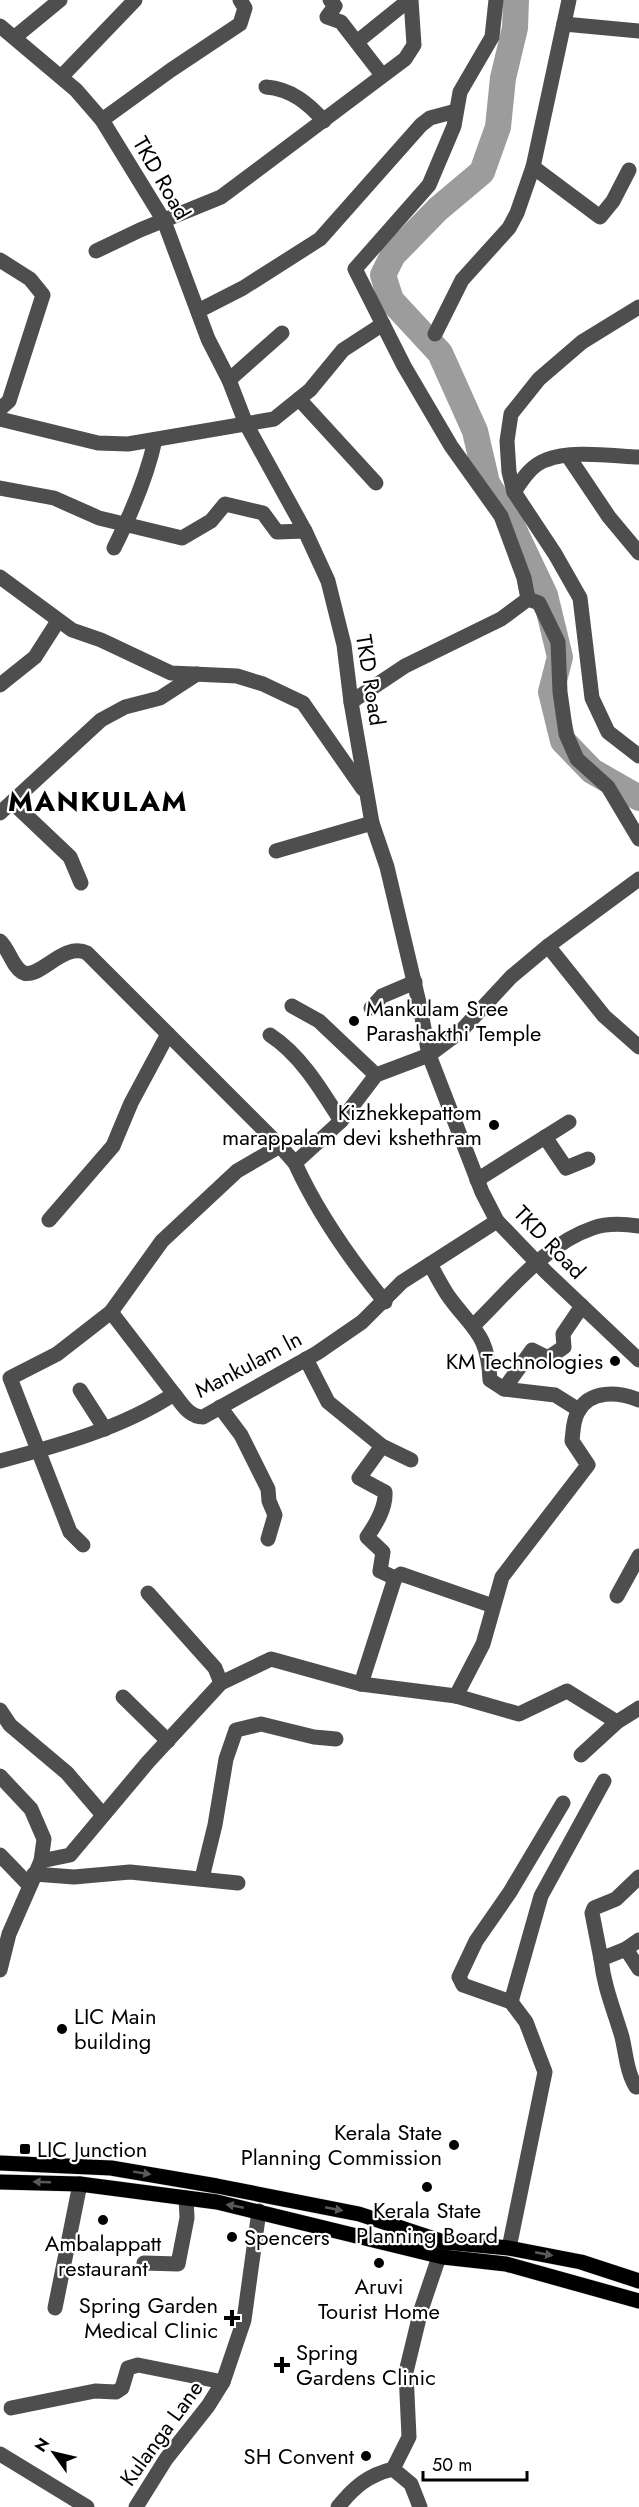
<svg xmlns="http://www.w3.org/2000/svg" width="639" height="2507" viewBox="0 0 639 2507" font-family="Jost,sans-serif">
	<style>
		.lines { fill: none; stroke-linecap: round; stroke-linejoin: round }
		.river { stroke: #9c9c9c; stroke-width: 26 }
		.major-casing { stroke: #dbdbdb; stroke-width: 16 }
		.minor { stroke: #4e4e4e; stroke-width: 15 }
		.major { stroke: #000; stroke-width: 15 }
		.oneway { fill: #595959 }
		.poi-dot { fill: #000; stroke: #fff; stroke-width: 2 }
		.labels { text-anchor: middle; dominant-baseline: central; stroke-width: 4.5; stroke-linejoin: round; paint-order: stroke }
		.street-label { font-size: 22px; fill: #000; stroke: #fff }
		.poi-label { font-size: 22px; fill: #000; stroke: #fff; text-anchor: start }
		.district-label { font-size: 28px; font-weight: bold; letter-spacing: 1.5px; fill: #000; stroke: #fff }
	</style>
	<rect width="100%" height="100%" fill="#fff"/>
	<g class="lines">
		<polyline class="river" points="516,0 515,28 503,78 498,127 482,172 438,209 393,255 383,275 391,300 440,353 475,431 487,483 508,517 545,595 560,657 551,692 563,741 592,771 639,798"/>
		<defs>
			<g id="major">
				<polyline points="0,2163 111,2168 217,2186 359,2214 444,2242 509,2248 581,2262 639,2281"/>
				<polyline points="0,2182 80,2184 217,2202 443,2257 506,2264 639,2301"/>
			</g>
		</defs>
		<use href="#major" class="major-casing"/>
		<g class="minor">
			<polyline points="330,0 335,6 327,17 341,22 382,75"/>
			<polyline points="564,24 639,31"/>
			<polyline points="0,26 76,90 102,120 164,221 208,339 229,380 246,424 305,531 328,581 344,645 351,702 372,823 387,867 420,1007 429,1055 482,1192 497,1221 546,1272 639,1360"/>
			<polyline points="15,37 60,0"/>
			<polyline points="358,41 409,0"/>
			<polyline points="62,76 135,0"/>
			<path d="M 266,87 C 291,89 308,103 324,121"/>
			<polyline points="102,120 171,70 240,24 245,8 240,0"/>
			<polyline points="533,167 600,217 613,201 629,170"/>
			<polyline points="96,251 140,230 221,197 405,59 414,45 411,0"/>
			<polyline points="0,260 30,279 43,295 9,401 0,409"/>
			<polyline points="639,307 582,342 539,379 511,414 507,441 509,472 514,492 555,554 580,598 592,698 608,732 639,756"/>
			<polyline points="198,311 243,288 320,239 421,125 430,118 456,111"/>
			<polyline points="435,334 462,280 509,228 517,213 533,167 569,0"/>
			<polyline points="229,380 282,333"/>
			<polyline points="299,399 376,483"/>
			<polyline points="0,419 98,443 128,444 274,419 310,390 343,350 383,324"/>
			<polyline points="568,456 609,517 639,553"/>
			<polyline points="0,488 54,498 99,518 182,538 211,521 225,504 263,513 277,532 305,531"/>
			<path d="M 514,492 C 522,480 531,465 546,460 C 570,450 613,456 639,457"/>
			<path d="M 114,548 C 131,514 147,477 155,440"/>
			<polyline points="0,577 72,630 101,640 171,673 237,676 263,684 303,703 363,789"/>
			<polyline points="528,599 539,603 558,642 560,692 566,734 577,759 608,787 639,839"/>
			<polyline points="0,685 35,657 58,621"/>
			<polyline points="351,702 405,666 501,619 528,599 524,578 501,516 451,446 404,366 355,269 429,185 454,126 460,92 492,37 496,0"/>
			<polyline points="12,802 70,857 81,883"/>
			<polyline points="0,813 101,720 125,707 160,698 197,674"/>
			<polyline points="276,851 372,823"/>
			<path d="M 0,941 C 9,949 12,966 22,972 C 38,982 63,941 87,953 L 280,1146"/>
			<polyline points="548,946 639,879"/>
			<polyline points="292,1006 319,1021 376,1075"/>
			<polyline points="371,1008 382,996 415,982"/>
			<path d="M 270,1035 C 301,1055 322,1091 341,1121"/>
			<polyline points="545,1137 566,1168 588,1159"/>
			<path d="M 295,1163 C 318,1214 350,1259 385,1302"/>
			<polyline points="477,1180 569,1122"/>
			<polyline points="49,1220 113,1146 131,1103 168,1034"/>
			<path d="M 430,1264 C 436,1275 442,1287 449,1297 C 474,1331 488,1334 490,1380 L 504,1389 L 555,1395 L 579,1410"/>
			<polyline points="111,1312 174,1394"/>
			<path d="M 474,1325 C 509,1291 545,1244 593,1228 C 607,1223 625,1224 639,1226"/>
			<polyline points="306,1359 328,1402 382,1446 411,1460"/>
			<polyline points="504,1389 532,1350 548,1358 564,1347 563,1334 582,1306"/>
			<polyline points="80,1390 105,1429"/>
			<polyline points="220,1407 241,1435 268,1489 269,1501 275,1515 268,1539"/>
			<path d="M 382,1446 L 359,1478 L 385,1492 C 386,1508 376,1524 367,1537 L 383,1552 L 380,1571 L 395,1578"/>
			<path d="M 0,1461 C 60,1445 122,1428 174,1394 C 182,1404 189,1417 203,1417 L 317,1353 L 362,1322 L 402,1282 L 497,1221"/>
			<polyline points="83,1545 70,1532 10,1378 57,1354 111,1312 162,1241 237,1171 280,1146 295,1163 341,1121 376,1075 429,1055 460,1032 511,977 548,946 604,1016 639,1047"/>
			<polyline points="148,1593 215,1668 221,1683"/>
			<polyline points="617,1596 639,1556"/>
			<polyline points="361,1684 395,1578 401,1574 493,1606"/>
			<path d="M 456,1696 L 483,1644 L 502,1577 L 588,1465 L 572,1441 C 573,1432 573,1420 578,1412 C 590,1389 618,1392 639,1400"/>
			<polyline points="123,1697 168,1741"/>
			<polyline points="0,1710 10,1725 67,1773 103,1815"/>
			<polyline points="581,1755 617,1722"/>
			<polyline points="0,1776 31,1809 44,1839 41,1861 9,1934 0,1970"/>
			<polyline points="0,1855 29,1885"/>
			<polyline points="41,1861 70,1855 148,1762 221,1683 271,1659 361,1684 456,1696 519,1714 567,1691 617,1722 639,1708"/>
			<polyline points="34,1874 74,1877 130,1872 238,1883"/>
			<polyline points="202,1878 215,1825 226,1759 236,1730 261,1724 314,1737 336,1739"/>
			<polyline points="626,1949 639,1940"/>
			<polyline points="601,1959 592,1913 594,1908 616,1899 639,1877"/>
			<polyline points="511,2002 541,1896 604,1781"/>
			<path d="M 636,2087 C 627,2073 626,2054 622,2037 C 614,2010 604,1987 601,1959 L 626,1949 L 639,1969"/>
			<polyline points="509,2248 545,2072 526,2022 511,2002 463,1985 459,1977 476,1941 510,1892 563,1803"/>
			<polyline points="144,2263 178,2264 187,2218 186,2198"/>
			<polyline points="55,2308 80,2184"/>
			<polyline points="11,2408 95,2391 116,2392 122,2388 128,2368 138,2365 223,2382"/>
			<polyline points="0,2454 87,2507"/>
			<polyline points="136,2507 166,2459 208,2406 223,2382 244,2320 259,2211"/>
			<path d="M 338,2507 C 354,2487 368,2475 393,2469"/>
			<polyline points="420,2507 411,2484 393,2469 409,2437 406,2372 421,2310 443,2245"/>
		</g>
		<use href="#major" class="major"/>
	</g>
	<defs><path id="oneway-solid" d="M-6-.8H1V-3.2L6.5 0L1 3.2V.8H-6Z" transform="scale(1.5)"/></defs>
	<g class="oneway">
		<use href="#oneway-solid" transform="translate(142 2173) rotate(9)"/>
		<use href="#oneway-solid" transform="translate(42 2182) rotate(-178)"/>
		<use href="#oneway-solid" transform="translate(235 2206) rotate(-169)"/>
		<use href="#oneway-solid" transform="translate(334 2209) rotate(11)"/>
		<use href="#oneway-solid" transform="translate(544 2254) rotate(11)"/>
	</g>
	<g class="poi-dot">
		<circle cx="354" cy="1021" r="6"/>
		<circle cx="494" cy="1125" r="6"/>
		<circle cx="615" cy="1361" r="6"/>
		<circle cx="62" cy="2029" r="6"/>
		<circle cx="454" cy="2145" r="6"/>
		<rect x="19" y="2143" width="12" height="12" rx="3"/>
		<circle cx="427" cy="2187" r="6"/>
		<circle cx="103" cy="2220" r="6"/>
		<circle cx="232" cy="2237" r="6"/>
		<circle cx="379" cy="2263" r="6"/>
		<path d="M229 2309h6v6h6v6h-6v6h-6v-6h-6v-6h6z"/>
		<path d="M279 2356h6v6h6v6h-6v6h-6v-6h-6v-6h6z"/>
		<circle cx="366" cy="2456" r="6"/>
	</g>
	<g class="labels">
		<g class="street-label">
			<text transform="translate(162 178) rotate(60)">TKD Road</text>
			<text transform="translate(371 680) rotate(81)">TKD Road</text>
			<text transform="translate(550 1242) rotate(46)">TKD Road</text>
			<text transform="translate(248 1364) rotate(-28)">Mankulam ln</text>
			<text transform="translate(161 2433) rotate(-54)">Kulanga Lane</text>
		</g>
		<g class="poi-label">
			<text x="366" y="1008">Mankulam Sree<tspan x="366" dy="25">Parashakthi Temple</tspan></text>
			<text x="482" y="1112" text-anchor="end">Kizhekkepattom<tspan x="482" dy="25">marappalam devi kshethram</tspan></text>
			<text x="603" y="1361" text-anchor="end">KM Technologies</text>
			<text x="74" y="2016">LIC Main<tspan x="74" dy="25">building</tspan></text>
			<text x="442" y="2132" text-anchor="end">Kerala State<tspan x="442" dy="25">Planning Commission</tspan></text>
			<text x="37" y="2149">LIC Junction</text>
			<text x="427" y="2210" text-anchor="middle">Kerala State<tspan x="427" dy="25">Planning Board</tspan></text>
			<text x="244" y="2237">Spencers</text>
			<text x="103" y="2243" text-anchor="middle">Ambalappatt<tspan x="103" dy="25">restaurant</tspan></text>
			<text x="379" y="2286" text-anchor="middle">Aruvi<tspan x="379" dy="25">Tourist Home</tspan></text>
			<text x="218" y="2305" text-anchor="end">Spring Garden<tspan x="218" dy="25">Medical Clinic</tspan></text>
			<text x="296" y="2352">Spring<tspan x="296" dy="25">Gardens Clinic</tspan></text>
			<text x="354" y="2456" text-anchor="end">SH Convent</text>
		</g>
		<g class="district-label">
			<text x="98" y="801">MANKULAM</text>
		</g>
	</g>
	<g transform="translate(54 2453) rotate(304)" stroke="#ffffff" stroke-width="4.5" paint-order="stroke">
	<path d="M0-4.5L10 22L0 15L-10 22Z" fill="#000000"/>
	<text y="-9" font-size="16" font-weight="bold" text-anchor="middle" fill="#000000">N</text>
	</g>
	<path d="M423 2471v9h104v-9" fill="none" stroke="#000000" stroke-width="3"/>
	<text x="432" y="2471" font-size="18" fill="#000000" stroke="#ffffff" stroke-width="4.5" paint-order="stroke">50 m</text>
</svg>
